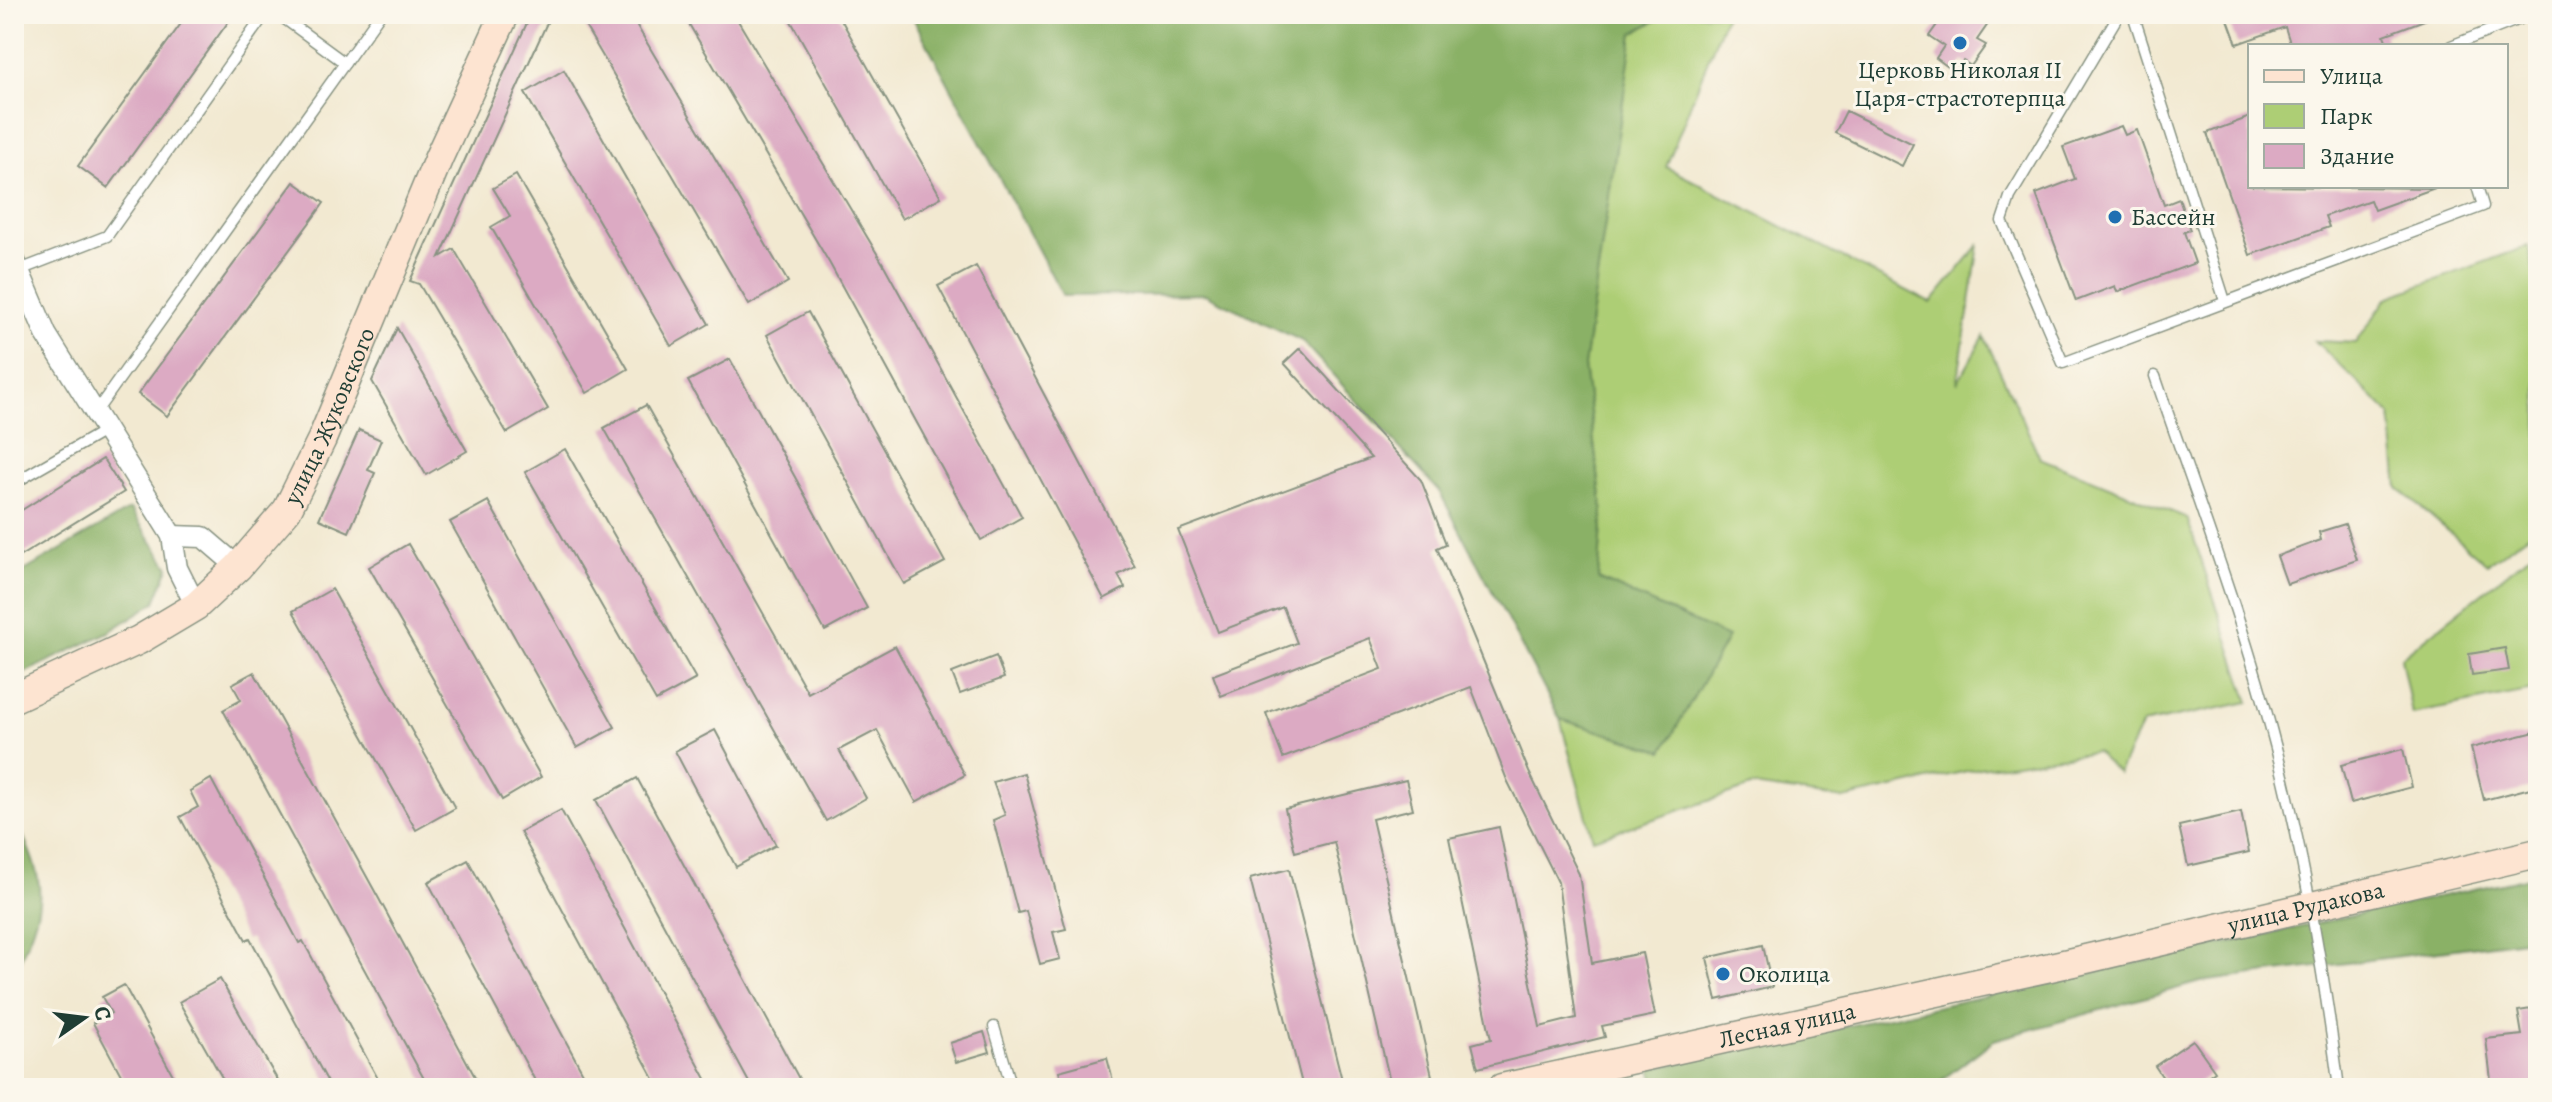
<svg xmlns="http://www.w3.org/2000/svg" width="2552" height="1102" viewBox="0 0 2552 1102" font-family="Alegreya,serif">
	<style>
		.green { fill: #adce75; stroke: #668654; stroke-width: 2 }
		.forest { fill: #8ab166; stroke: #54774d; stroke-width: 2 }
		.building { fill: #dcaac3 }
		.lines { fill: none; stroke-linecap: round; stroke-linejoin: round }
		.lane-casing { stroke: #889382; stroke-width: 13 }
		.street-casing { stroke: #889382; stroke-width: 23 }
		.secondary-casing { stroke: #889382; stroke-width: 31 }
		.lane { stroke: #fff; stroke-width: 10 }
		.street { stroke: #fff; stroke-width: 20 }
		.secondary { stroke: #fde4d1; stroke-width: 28 }
		.poi-dot { fill: #1f6fb2; stroke: #fbf7ec; stroke-width: 3 }
		.labels { text-anchor: middle; dominant-baseline: central; stroke-width: 6; stroke-linejoin: round; paint-order: stroke }
		.poi-label { font-size: 24px; fill: #1f3d34; stroke: #fbf7ec; text-anchor: start }
		.street-label { font-size: 24px; fill: #1f3d34; stroke: #fbf7ec }
	</style>
	<rect width="100%" height="100%" fill="#fbf7ec"/>
	<filter id="ink" filterUnits="userSpaceOnUse"><feTurbulence type="fractalNoise" baseFrequency=".0125" numOctaves="2"/><feDisplacementMap in="SourceGraphic" scale="16" xChannelSelector="R" yChannelSelector="G"/><feConvolveMatrix kernelMatrix="1 2 1 2 8 2 1 2 1" color-interpolation-filters="sRGB"/></filter>
	<filter id="wash" filterUnits="userSpaceOnUse"><feTurbulence type="fractalNoise" baseFrequency=".006" numOctaves="4" result="noise"/><feDisplacementMap in="SourceGraphic" scale="32" xChannelSelector="R" yChannelSelector="G"/><feGaussianBlur stdDeviation="1.8" result="paint"/><feColorMatrix in="noise" values="0 0 0 0 0 0 0 0 0 0 0 0 0 0 0 0 0 1.4 0 .05"/><feComposite in="paint" operator="in"/></filter>
	<g filter="url(#wash)">
		<rect width="100%" height="100%" fill="#f2e9d1"/>
		<g class="green">
			<polygon points="1668,14 1726,14 1666,167 1931,303 1979,245 1957,383 1984,336 2040,458 2187,518 2249,702 2142,724 2118,773 2095,752 1980,768 1844,799 1754,786 1593,839 1560,719 1663,751 1727,637 1598,579 1603,512 1584,366 1633,32"/>
			<polygon points="2528,246 2538,286 2538,527 2487,564 2398,488 2391,415 2315,341 2356,343 2387,298"/>
			<polygon points="2538,548 2538,689 2412,714 2401,658"/>
		</g>
		<g class="forest">
			<polygon points="911,14 1668,14 1633,33 1584,366 1603,512 1598,579 1728,637 1663,751 1560,719 1439,491 1302,341 1205,294 1063,296"/>
			<polygon points="130,509 169,567 155,602 109,632 14,678 14,577"/>
			<path d="M 14,815 C 49,893 47,897 14,975 Z"/>
			<polygon points="2538,875 2538,938 2200,982 1994,1040 1931,1088 1657,1088 1651,1069"/>
		</g>
		<g id="blocks">
			<g class="building">
				<polygon points="188,14 234,14 108,188 78,166"/>
				<polygon points="531,14 551,14 440,257 454,249 548,409 507,433 419,284 410,281"/>
				<polygon points="578,14 630,14 788,282 749,305"/>
				<polygon points="683,14 734,14 885,267 1022,517 981,540 830,264"/>
				<polygon points="787,14 838,14 941,197 902,219"/>
				<polygon points="1959,14 1995,14 1977,40 1986,45 1971,66 1963,61 1955,72 1936,58 1944,46 1929,36 1944,15 1953,22"/>
				<polygon points="2226,14 2435,14 2435,16 2384,35 2388,46 2291,46 2285,27 2237,44"/>
				<polygon points="564,70 709,324 671,346 525,93"/>
				<polygon points="1846,111 1913,144 1902,166 1835,133"/>
				<polygon points="2250,117 2250,186 2435,188 2374,210 2370,200 2325,216 2329,227 2250,255 2207,133"/>
				<polygon points="2121,126 2125,135 2137,130 2164,205 2179,199 2190,230 2184,232 2195,263 2117,292 2115,286 2076,301 2036,194 2075,179 2063,147"/>
				<polygon points="516,175 628,369 587,393 491,227 510,216 493,188"/>
				<polygon points="294,182 324,203 167,416 138,394"/>
				<polygon points="976,266 1135,566 1118,575 1125,588 1104,599 938,286"/>
				<polygon points="808,312 945,562 904,584 767,335"/>
				<polygon points="397,328 467,451 426,475 372,381"/>
				<polygon points="1300,348 1421,480 1446,544 1437,548 1529,772 1579,874 1592,963 1642,953 1655,1015 1602,1026 1605,1037 1478,1068 1472,1044 1491,1039 1449,838 1499,827 1540,1027 1576,1018 1558,882 1507,780 1471,687 1283,758 1266,713 1382,669 1370,638 1221,696 1213,675 1297,643 1283,607 1218,632 1178,530 1371,458 1284,363"/>
				<polygon points="730,359 867,608 825,631 688,381"/>
				<polygon points="646,405 808,693 895,646 965,775 916,802 877,730 839,750 866,798 826,821 604,428"/>
				<polygon points="359,430 381,440 368,470 375,473 349,532 319,519"/>
				<polygon points="565,449 696,679 656,701 525,472"/>
				<polygon points="103,459 124,492 14,560 14,515"/>
				<polygon points="488,501 615,727 577,748 450,522"/>
				<polygon points="2345,524 2357,560 2287,584 2277,556 2321,540 2319,532"/>
				<polygon points="408,544 541,777 502,800 369,567"/>
				<polygon points="332,589 455,808 416,830 293,611"/>
				<polygon points="2505,648 2509,670 2472,675 2469,654"/>
				<polygon points="996,656 1004,678 960,694 952,673"/>
				<polygon points="254,672 378,897 481,1088 429,1088 223,710 241,700 232,684"/>
				<polygon points="715,730 776,845 736,867 675,751"/>
				<polygon points="2535,732 2538,786 2484,800 2471,748"/>
				<polygon points="2403,749 2412,787 2351,803 2341,765"/>
				<polygon points="1024,773 1066,929 1053,932 1060,959 1040,964 1026,911 1018,913 993,820 1005,815 993,782"/>
				<polygon points="637,778 804,1088 752,1088 596,800"/>
				<polygon points="211,779 299,943 303,941 383,1088 331,1088 250,938 246,940 180,817 198,807 190,791"/>
				<polygon points="1406,780 1413,809 1372,819 1432,1076 1391,1086 1334,842 1295,852 1285,809"/>
				<polygon points="561,810 711,1088 659,1088 520,832"/>
				<polygon points="2241,812 2249,852 2188,866 2179,826"/>
				<polygon points="468,860 591,1088 539,1088 428,882"/>
				<polygon points="1289,869 1344,1088 1303,1088 1250,879"/>
				<polygon points="1763,945 1772,987 1717,1000 1707,958"/>
				<polygon points="220,979 282,1088 228,1088 179,1002"/>
				<polygon points="124,985 180,1088 128,1088 93,1023 111,1013 102,997"/>
				<polygon points="2538,1008 2536,1088 2492,1088 2486,1039 2522,1035 2518,1011"/>
				<polygon points="984,1032 990,1052 956,1062 950,1043"/>
				<polygon points="2193,1040 2215,1071 2191,1088 2170,1088 2155,1066"/>
				<polygon points="1107,1058 1115,1088 1064,1088 1059,1071"/>
			</g>
		</g>
	</g>
	<g filter="url(#ink)">
		<use href="#blocks" fill-opacity="0" stroke="#889382" stroke-width="2"/>
		<g class="lines">
			<defs>
				<g id="lane">
					<polyline points="278,14 345,63"/>
					<polyline points="2119,14 2010,197 2002,221 2063,363 2483,206 2477,186"/>
					<polyline points="2133,14 2225,301"/>
					<polyline points="2451,46 2532,14"/>
					<polyline points="17,271 107,236 265,14"/>
					<path d="M 2155,376 C 2195,493 2239,609 2271,729 C 2303,847 2323,967 2339,1088"/>
					<polyline points="95,413 380,14"/>
					<polyline points="14,483 106,430"/>
					<polyline points="994,1027 1012,1088"/>
				</g>
				<g id="street">
					<polyline points="14,259 46,334 172,536 177,568 196,606"/>
					<polyline points="172,536 203,537 238,567"/>
				</g>
				<g id="secondary">
					<path id="s1" d="M 14,698 L 139,640 L 196,606 L 238,567 L 287,510 L 322,439 L 439,157 L 505,14"/>
					<path id="s2" d="M 1502,1088 L 2073,962 L 2538,853"/>
				</g>
			</defs>
			<use href="#lane" class="lane-casing"/>
			<use href="#street" class="street-casing"/>
			<use href="#secondary" class="secondary-casing"/>
			<use href="#lane" class="lane"/>
			<use href="#street" class="street"/>
			<use href="#secondary" class="secondary"/>
		</g>
	</g>
	<g class="poi-dot">
		<circle cx="1960" cy="43" r="8"/>
		<circle cx="2115" cy="217" r="8"/>
		<circle cx="1723" cy="974" r="8"/>
	</g>
	<g class="labels">
		<g class="poi-label">
			<text x="1960" y="70" text-anchor="middle">Церковь Николая II<tspan x="1960" dy="28">Царя-страстотерпца</tspan></text>
			<text x="2131" y="217">Бассейн</text>
			<text x="1739" y="974">Околица</text>
		</g>
		<g class="street-label">
			<text stroke="none"><textPath href="#s1" startOffset="440">улица Жуковского</textPath></text>
			<text stroke="none"><textPath href="#s2" startOffset="824">улица Рудакова</textPath></text>
			<text stroke="none"><textPath href="#s2" startOffset="292">Лесная улица</textPath></text>
		</g>
	</g>
	<rect width="2552" height="1102" fill="none" stroke="#fbf7ec" stroke-width="48"/>
	<rect x="2248" y="44" width="260" height="144" fill="#fbf7ec" stroke="#a3ada2" stroke-width="2"/>
	<rect x="2264" y="70" width="40" height="12" fill="#fde4d1" stroke="#a3ada2" stroke-width="2"/>
	<text x="2320" y="84" font-size="24" fill="#1f3d34">Улица</text>
	<rect x="2264" y="104" width="40" height="24" fill="#adce75" stroke="#a3ada2" stroke-width="2"/>
	<text x="2320" y="124" font-size="24" fill="#1f3d34">Парк</text>
	<rect x="2264" y="144" width="40" height="24" fill="#dcaac3" stroke="#a3ada2" stroke-width="2"/>
	<text x="2320" y="164" font-size="24" fill="#1f3d34">Здание</text>
	<g transform="translate(84 1018) rotate(76)" stroke="#fbf7ec" stroke-width="6" paint-order="stroke">
	<path d="M0-6L14 30L0 20L-14 30Z" fill="#1f3d34"/>
	<text y="-12" font-size="22" font-weight="bold" text-anchor="middle" fill="#1f3d34">С</text>
	</g>
</svg>
